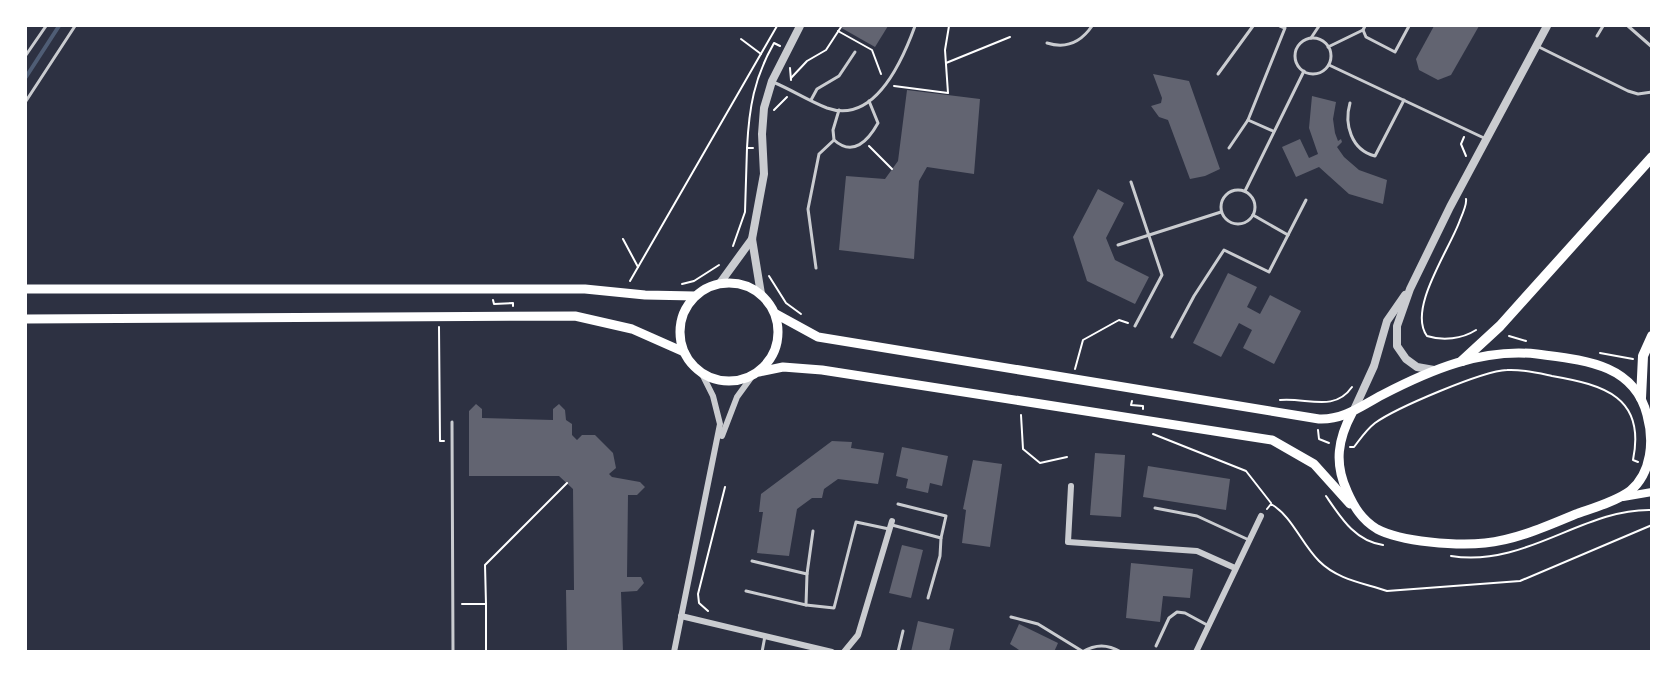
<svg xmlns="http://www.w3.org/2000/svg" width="1677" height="677" viewBox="0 0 1677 677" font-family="Poppins,sans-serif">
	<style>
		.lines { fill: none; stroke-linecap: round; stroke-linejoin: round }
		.stream { stroke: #4f5d75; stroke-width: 4 }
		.building { fill: #626471 }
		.path { stroke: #fff; stroke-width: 2 }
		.service { stroke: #caccd0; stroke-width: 3 }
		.minor { stroke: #caccd0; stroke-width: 6 }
		.tertiary { stroke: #caccd0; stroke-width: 8 }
		.secondary { stroke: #fff; stroke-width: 8 }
		.primary { stroke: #fff; stroke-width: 9 }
		.motorway { stroke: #fff; stroke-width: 10 }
	</style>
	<rect width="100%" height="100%" fill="#2d3142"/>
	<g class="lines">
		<polyline class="stream" points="26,77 59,26"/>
	</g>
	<g class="building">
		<polygon points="838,26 888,26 875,47"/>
		<polygon points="1434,26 1479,26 1451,75 1438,80 1419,70 1416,59"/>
		<polygon points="1153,74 1189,81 1220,169 1205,176 1190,179 1168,120 1159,117 1151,106 1161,103 1162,98"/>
		<polygon points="907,90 980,99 974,174 927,167 919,181 914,259 839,250 846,176 885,179 898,161"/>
		<polygon points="1312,96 1336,102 1333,119 1335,133 1338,141 1341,139 1342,142 1337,147 1344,157 1359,170 1387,180 1383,204 1349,194 1319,167 1296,177 1282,147 1300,139 1309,158 1318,154 1309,128"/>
		<polygon points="1098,189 1124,203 1106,238 1115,260 1149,277 1135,304 1087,281 1073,237"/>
		<polygon points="1228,273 1257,287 1247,307 1260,314 1270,295 1301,311 1274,364 1243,348 1252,330 1239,323 1221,357 1193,343"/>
		<polygon points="476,404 482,409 482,418 553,420 553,409 559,404 565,410 566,420 572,424 572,435 577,440 582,435 595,435 613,453 616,468 609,474 612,477 640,482 645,487 637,495 628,495 627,577 641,577 644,583 637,591 621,592 623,652 567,652 566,590 574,590 573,489 559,476 469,476 469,411"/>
		<polygon points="832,441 852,442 851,448 884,453 878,484 838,479 824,489 822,498 812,498 797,509 789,556 757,553 763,512 759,512 761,494"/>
		<polygon points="902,447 948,456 942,486 930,483 928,493 906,488 908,479 896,476"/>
		<polygon points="1095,453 1125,455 1121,517 1090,515"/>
		<polygon points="973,460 1002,464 990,547 962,543 966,510 963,509"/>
		<polygon points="1148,466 1230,479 1226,510 1143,497"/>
		<polygon points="902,545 923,550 911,598 889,593"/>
		<polygon points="1131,563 1193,569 1190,598 1163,596 1160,622 1126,618"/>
		<polygon points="918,621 954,629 949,652 911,652"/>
		<polygon points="1019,624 1058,643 1054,652 1022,652 1010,644"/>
	</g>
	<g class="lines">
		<g class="path">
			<polyline points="838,31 872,50 881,74"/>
			<polyline points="741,39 761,54"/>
			<polyline points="946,63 1010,37"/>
			<polyline points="790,68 791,80"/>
			<polyline points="791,78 807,61 826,50 841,27"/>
			<polyline points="894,86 948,93 945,50 949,26"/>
			<polyline points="774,110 787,97"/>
			<polyline points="1464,137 1461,144 1466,156"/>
			<polyline points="869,146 892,169"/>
			<path d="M 747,148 C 749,108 754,78 774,43 L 780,46"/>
			<path d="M 1466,199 C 1467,204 1463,213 1460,220 C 1450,249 1407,309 1427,336 C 1443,341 1462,339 1476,330"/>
			<polyline points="623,239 638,267"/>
			<polyline points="733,246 745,212 747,148 753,148"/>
			<polyline points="769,276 786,303 801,314"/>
			<polyline points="630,281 777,26"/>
			<polyline points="682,284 694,281 719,265"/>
			<polyline points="493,300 494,304 513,303 513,306"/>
			<polyline points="439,327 440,441 444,441"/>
			<polyline points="1509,336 1526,341"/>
			<polyline points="1600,353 1633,359"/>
			<polyline points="1075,369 1083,340 1119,320 1128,323"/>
			<path d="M 1280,400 C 1306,397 1334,413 1352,387"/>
			<polyline points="1132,401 1131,405 1143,406 1143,409"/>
			<polyline points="1021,415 1023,449 1040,463 1067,457"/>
			<polyline points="1318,430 1319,439 1329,443"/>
			<polyline points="1153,434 1246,471 1271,503"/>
			<path d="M 1350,447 L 1354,447 C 1361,438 1366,430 1375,423 C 1396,408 1482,371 1507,370 C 1522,369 1538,373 1552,376 C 1604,385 1646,397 1633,460 L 1638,462"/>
			<path d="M 1326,496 C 1341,518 1355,541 1383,545"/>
			<path d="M 1267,509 L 1271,504 C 1292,516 1301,543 1319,561 C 1338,580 1364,583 1387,591 L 1520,581 L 1652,525"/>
			<path d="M 1451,556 C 1526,568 1583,508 1652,510"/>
			<polyline points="462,604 486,604 485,565 567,483"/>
			<polyline points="486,604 486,652"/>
			<polyline points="708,611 699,603 698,594 725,487"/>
		</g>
		<g class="service">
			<polyline points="1628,26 1652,47"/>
			<polyline points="1363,30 1366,37 1395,52 1409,26"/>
			<polyline points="1597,36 1603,26"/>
			<polyline points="1311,38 1319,26"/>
			<circle cx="1313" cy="56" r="18"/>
			<path d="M 1047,43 C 1066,49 1081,42 1092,26"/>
			<polyline points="1328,47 1363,30 1365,26"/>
			<polyline points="1539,47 1628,91 1638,94 1652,92"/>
			<polyline points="26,55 46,26"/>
			<polyline points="1329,65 1484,138"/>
			<polyline points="1218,74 1253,26"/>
			<path d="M 773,82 C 792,90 809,101 827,108 C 875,125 903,59 915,26"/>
			<polyline points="811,100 817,89 839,76 855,52"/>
			<polyline points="26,101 75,26"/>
			<path d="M 1350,103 C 1344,124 1351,150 1375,156 L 1404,100"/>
			<polyline points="1248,120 1273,131"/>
			<path d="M 834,140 C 853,157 868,141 878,123 L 869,101"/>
			<polyline points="1229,148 1248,120 1285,28 1280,26"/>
			<polyline points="1131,182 1162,275 1135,326"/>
			<circle cx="1238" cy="207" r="17"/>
			<polyline points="1245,191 1304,71"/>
			<polyline points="1288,235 1306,200"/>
			<polyline points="1118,245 1221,212"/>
			<polyline points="816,268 808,209 819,154 834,140 833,130 839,110"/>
			<polyline points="1172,337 1194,296 1224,250 1269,272 1288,235 1253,215"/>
			<polyline points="452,422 453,652"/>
			<polyline points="1155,508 1197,516 1249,540"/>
			<polyline points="892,525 941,538 946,516 898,504"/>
			<polyline points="813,531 807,574 806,605 834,608 856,522 889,529"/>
			<polyline points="752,561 807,574"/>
			<polyline points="746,591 806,605"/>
			<polyline points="928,598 940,556 941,538"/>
			<polyline points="1011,617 1038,624 1082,651"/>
			<polyline points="1156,646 1169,618 1177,612 1185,613 1209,626"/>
			<polyline points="762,652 765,636"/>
			<polyline points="898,652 903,631"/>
			<path d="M 1082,652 C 1096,644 1107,644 1121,652"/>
		</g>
		<g class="minor">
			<polyline points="722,436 737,397 753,375"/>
			<polyline points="1071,486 1068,542 1197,551 1235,568"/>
			<polyline points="681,616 832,652"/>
			<polyline points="674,652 720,424 713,396 702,374"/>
			<polyline points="844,652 858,635 892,521"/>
			<polyline points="1196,652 1261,516"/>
		</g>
		<g class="tertiary">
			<polyline points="720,283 752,239"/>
			<polyline points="761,294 752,239 764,174 762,134 764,108 772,81 800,26"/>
			<polyline points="1434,370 1417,367 1406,359 1397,346 1397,326 1410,289 1450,207 1547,26"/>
			<polyline points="1353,412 1374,366 1387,321 1405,295"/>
		</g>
		<polyline class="secondary" points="1623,497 1652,492"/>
		<g class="primary">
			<circle cx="729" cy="332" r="49"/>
			<polyline points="26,289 585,289 645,295 695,296"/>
			<path d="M 776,314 L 818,337 L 1319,419 C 1344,420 1361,406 1382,395 C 1430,370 1482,348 1537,354 C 1582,360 1634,363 1647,415 C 1654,440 1652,473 1630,491 C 1615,502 1593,508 1576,514 C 1547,526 1516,540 1485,543 C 1458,546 1401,542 1377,529 C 1362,520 1354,507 1347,491 C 1334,463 1338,439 1352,413"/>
			<polyline points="26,319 575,316 632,329 684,352"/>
			<polyline points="759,372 783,367 822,370 1272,440 1314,464 1350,504"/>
		</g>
		<g class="motorway">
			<polyline points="1462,361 1500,326 1652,157"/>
			<polyline points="1641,398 1643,356 1652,336"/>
		</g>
	</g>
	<rect width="1677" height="677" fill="none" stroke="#ffffff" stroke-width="54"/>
</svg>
